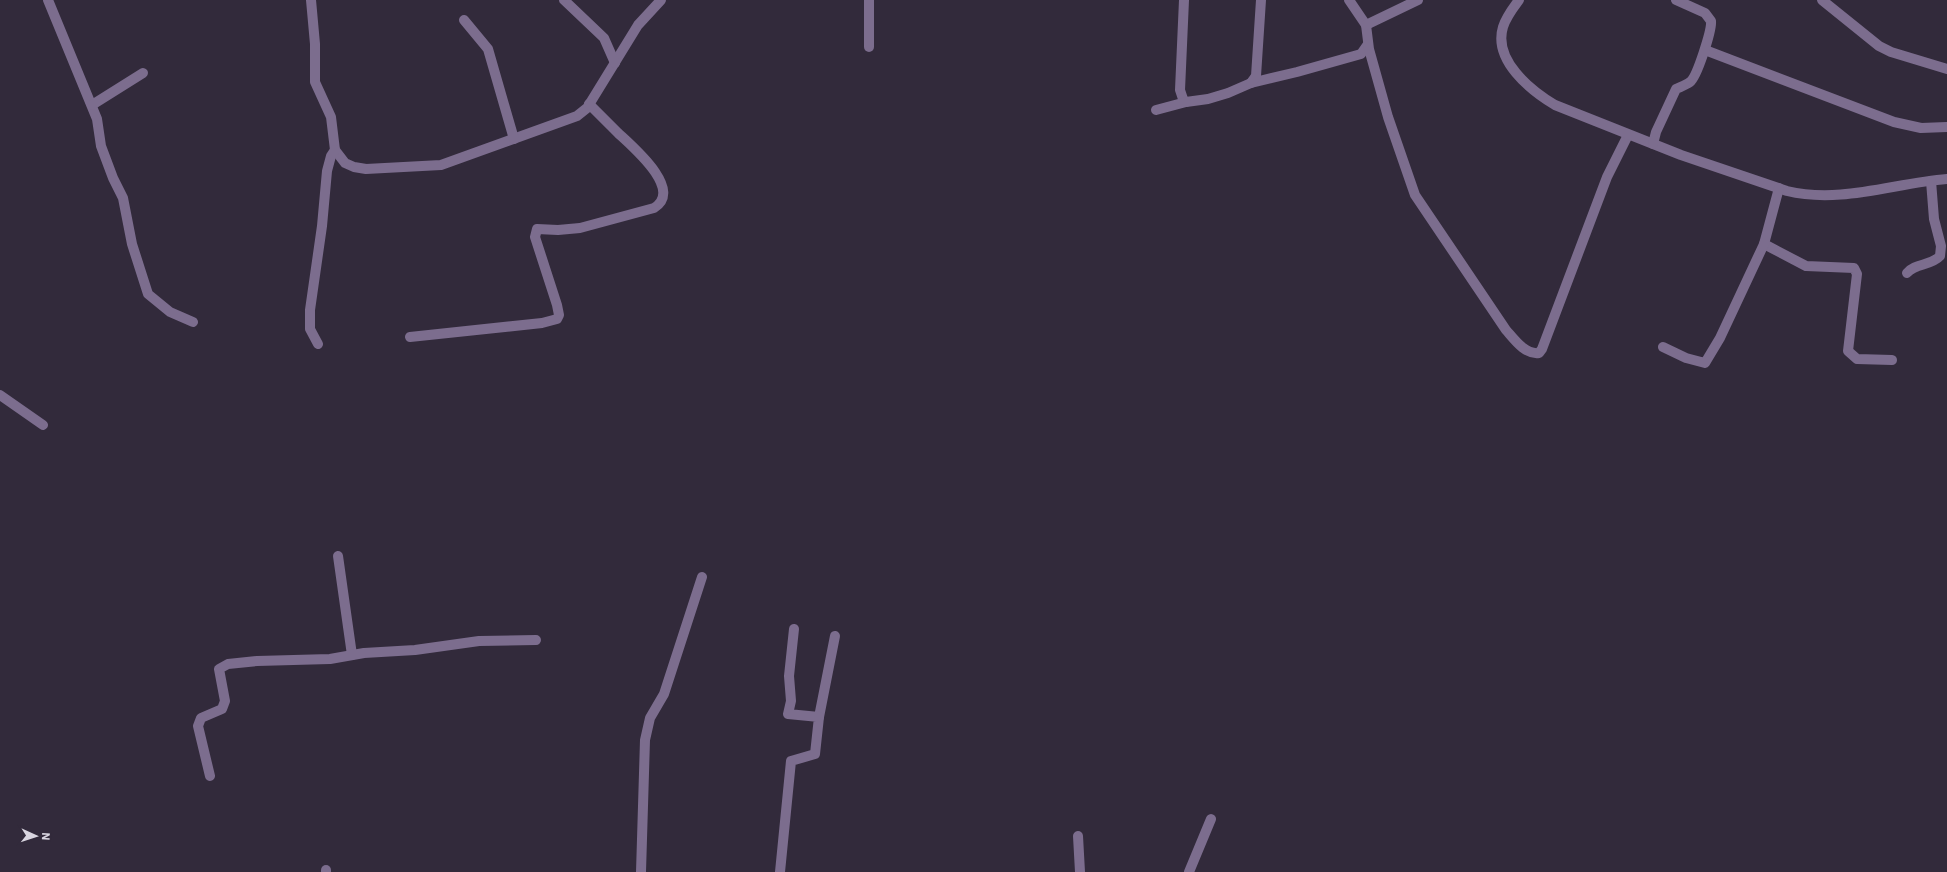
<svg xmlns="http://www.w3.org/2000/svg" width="1947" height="872" viewBox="0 0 1947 872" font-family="'IBM Plex Sans',sans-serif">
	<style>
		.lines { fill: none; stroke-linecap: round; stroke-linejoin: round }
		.minor { stroke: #7c6d8e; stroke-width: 10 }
	</style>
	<rect width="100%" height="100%" fill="#322a3b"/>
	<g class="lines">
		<g class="minor">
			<polyline points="48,0 97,119 101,146 113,178 123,198 132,244 148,294 170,312 193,322"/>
			<polyline points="311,0 315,44 315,82 331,117 335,150 345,163 354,167 366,169 441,165 577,116 587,108 638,25 661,0"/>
			<polyline points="564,0 604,38 615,63"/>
			<polyline points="869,0 869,47"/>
			<polyline points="1184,0 1180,90 1183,99 1186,102 1208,99 1228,93 1251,83 1297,72 1361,54 1368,44"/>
			<path d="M 1349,0 L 1366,25 L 1369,49 L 1388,117 L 1415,195 L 1506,330 C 1514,339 1525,355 1539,353 L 1542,349 L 1607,177 L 1628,135"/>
			<path d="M 1519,0 C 1513,8 1506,17 1503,27 C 1493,60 1530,90 1555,105 L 1681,155 L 1787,191 C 1841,204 1894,183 1947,179"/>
			<polyline points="1822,0 1879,46 1891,52 1947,69"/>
			<polyline points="464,20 488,49 514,139"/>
			<polyline points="1366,25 1418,0"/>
			<polyline points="1705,50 1894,122 1921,128 1947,127"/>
			<polyline points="1251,83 1256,76 1261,0"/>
			<polyline points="92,105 143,73"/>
			<polyline points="1156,110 1186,102"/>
			<path d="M 1653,144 L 1656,132 L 1676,89 C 1680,87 1686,85 1690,82 C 1697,77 1712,30 1711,21 L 1705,13 L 1676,0"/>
			<polyline points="1764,244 1806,266 1854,268 1857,274 1848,351 1857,359 1892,360"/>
			<path d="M 1907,273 C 1915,263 1931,266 1940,256 L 1941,246 L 1934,219 L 1931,181"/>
			<path d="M 410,337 L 542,323 L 557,319 L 559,315 L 557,305 L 535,237 L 537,229 L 558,230 L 580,228 L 654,208 C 684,190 633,147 618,133 C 608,123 599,114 589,104"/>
			<polyline points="318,344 310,329 310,310 322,226 327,171 331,156 335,150"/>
			<polyline points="1663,347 1686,358 1705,363 1720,338 1764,244 1779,188"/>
			<polyline points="0,395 43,425"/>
			<polyline points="338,556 352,655"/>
			<polyline points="819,717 835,636"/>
			<polyline points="210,776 198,726 201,718 222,709 225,701 219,669 228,664 257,661 330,659 364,653 415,650 479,641 536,640"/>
			<polyline points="1078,836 1080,872"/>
			<polyline points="326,872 326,870"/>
			<polyline points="641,872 645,740 650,718 664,694 702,577"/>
			<polyline points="780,872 791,761 815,754 819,717 788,714 791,701 789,676 794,629"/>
			<polyline points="1189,872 1211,819"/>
		</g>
	</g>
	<g transform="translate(36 836) rotate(93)" stroke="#322a3b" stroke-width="3" paint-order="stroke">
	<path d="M0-3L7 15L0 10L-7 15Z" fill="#d9d5e0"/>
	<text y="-6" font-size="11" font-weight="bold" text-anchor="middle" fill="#d9d5e0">N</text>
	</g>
</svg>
